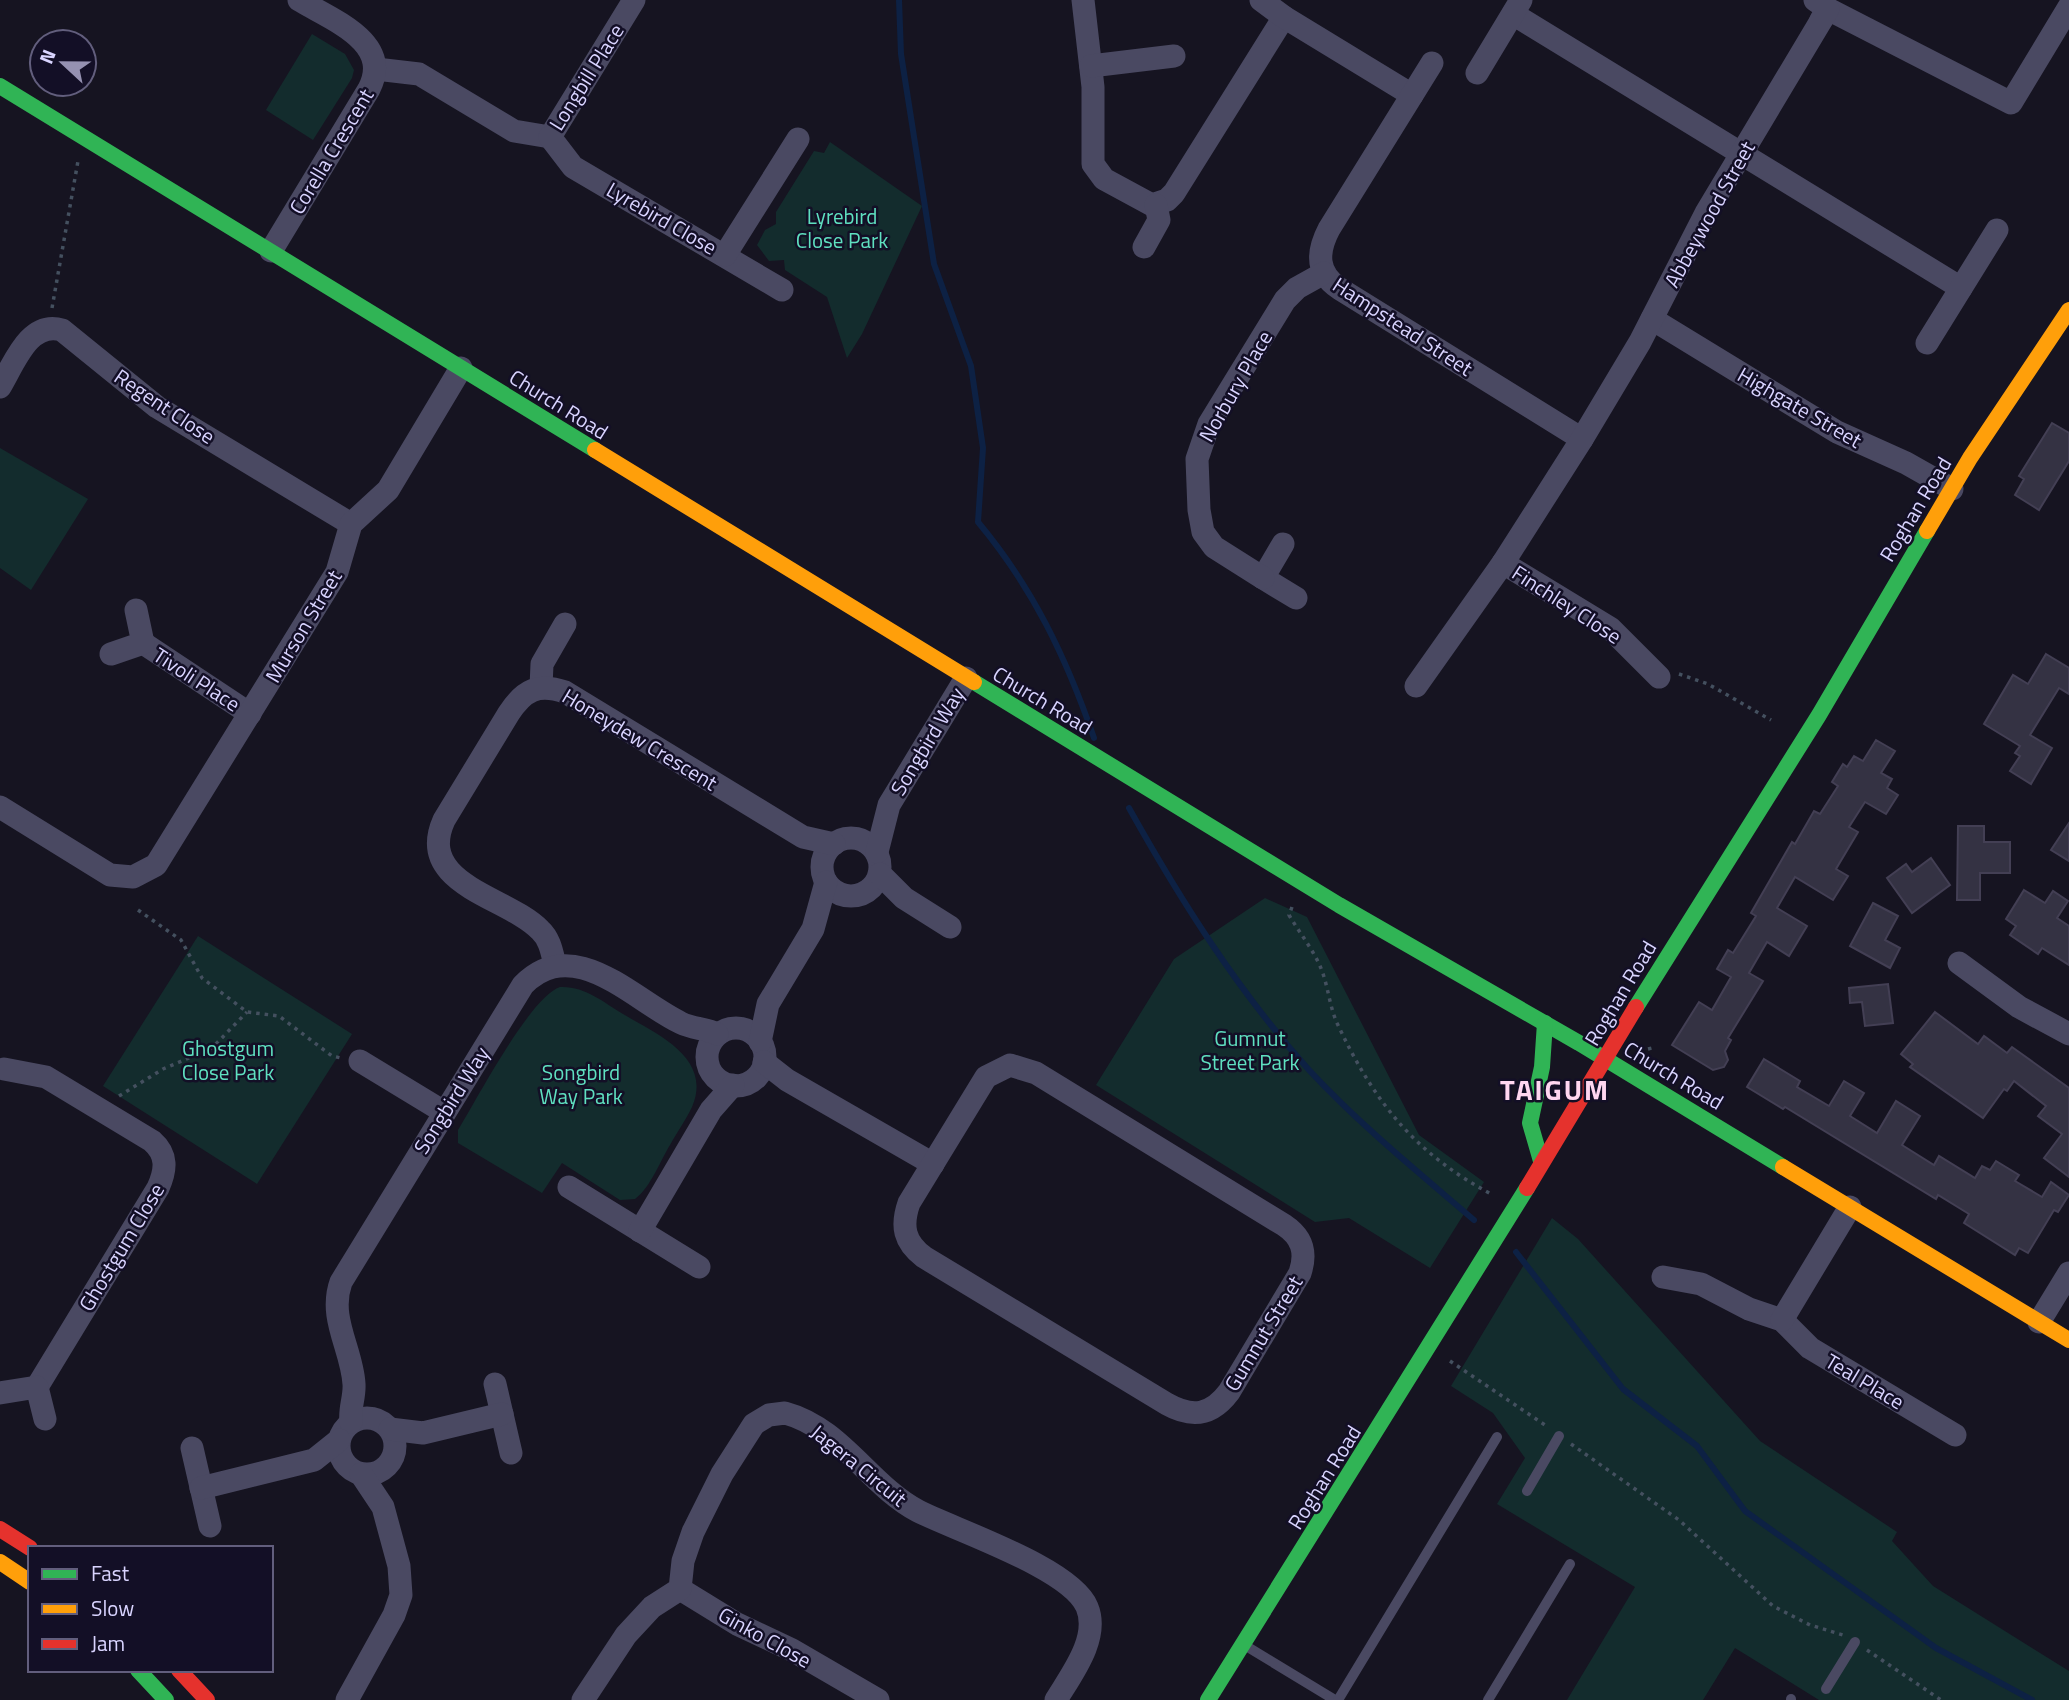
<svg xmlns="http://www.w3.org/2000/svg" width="2069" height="1700" viewBox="0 0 2069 1700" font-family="'Titillium Web',sans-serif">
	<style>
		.green { fill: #132c2d }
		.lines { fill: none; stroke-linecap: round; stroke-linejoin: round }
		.stream { stroke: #0d2144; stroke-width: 6 }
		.building { fill: #343243; stroke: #433f54; stroke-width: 2 }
		.path { stroke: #44505f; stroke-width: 3.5; stroke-dasharray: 3.5 5; stroke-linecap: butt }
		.lane { stroke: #4a4962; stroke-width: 10 }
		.street { stroke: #4a4962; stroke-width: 23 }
		.fast { stroke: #30b455; stroke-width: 16 }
		.slow { stroke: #ff9f0a; stroke-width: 16 }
		.jam { stroke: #e5322d; stroke-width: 16 }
		.labels { text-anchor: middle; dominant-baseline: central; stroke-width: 5; stroke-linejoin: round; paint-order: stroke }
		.street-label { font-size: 21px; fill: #d9d4ff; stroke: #130f26 }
		.park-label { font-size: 21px; fill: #5fe0c0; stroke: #130f26 }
		.district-label { font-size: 28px; font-weight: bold; letter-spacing: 2px; fill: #ffd6f0; stroke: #130f26 }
	</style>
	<rect width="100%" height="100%" fill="#161421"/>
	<g class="green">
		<polygon points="312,34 345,54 354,70 352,78 313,140 266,110"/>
		<polygon points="830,142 922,206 862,334 847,358 827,297 785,270 784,260 769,261 757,245 765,230 776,224 776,212 814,151 824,153"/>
		<polygon points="0,448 88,499 31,590 0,568"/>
		<polygon points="1265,898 1307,917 1419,1135 1484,1182 1430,1268 1349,1218 1315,1222 1096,1085 1174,959"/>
		<polygon points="198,936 352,1034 257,1184 103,1086"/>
		<path d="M 560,987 C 585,986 603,1002 623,1014 C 657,1034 713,1058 692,1107 C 686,1120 677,1132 670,1145 C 660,1161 651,1187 635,1199 L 620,1200 L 562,1163 L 542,1193 L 458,1143 L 458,1130 C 477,1099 530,997 560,987 Z"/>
		<polygon points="1552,1218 1578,1239 1760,1441 1897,1532 1892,1541 1933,1586 2069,1671 2069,1700 1819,1700 1735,1648 1703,1700 1567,1700 1635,1587 1497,1504 1525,1458 1493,1413 1451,1386"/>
	</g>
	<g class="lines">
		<g class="stream">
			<path d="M 899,0 L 901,54 L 934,264 L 971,366 L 983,448 L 978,522 C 1033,588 1066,657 1094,738"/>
			<path d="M 1129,808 C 1181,901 1238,991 1309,1070 C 1360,1125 1418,1172 1474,1220"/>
			<polyline points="1516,1252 1623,1389 1697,1446 1745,1511 1936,1648 2032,1700"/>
		</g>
	</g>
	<g class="building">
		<polygon points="2052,423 2069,433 2069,461 2039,510 2015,495 2024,479 2019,476"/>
		<polygon points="2046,654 2069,668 2069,694 2059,688 2030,735 2052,748 2031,784 2010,771 2020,756 2015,753 2020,746 1984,724 2013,675 2028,684"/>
		<polygon points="1876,740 1895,751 1881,773 1892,779 1887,788 1898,795 1886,814 1865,802 1849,827 1858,832 1836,869 1848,876 1833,900 1795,877 1777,908 1807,926 1789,956 1767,942 1749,973 1763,981 1728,1038 1731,1040 1725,1051 1728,1060 1724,1067 1713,1070 1672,1045 1699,1002 1712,1010 1731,977 1717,969 1728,950 1733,953 1756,916 1751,913 1792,842 1795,844 1814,811 1820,814 1838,786 1832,782 1843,764 1847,767 1854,756 1863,761"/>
		<polygon points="2069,823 2069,861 2051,850"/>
		<polygon points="1958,826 1984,826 1984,842 2010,842 2010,873 1980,873 1980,900 1957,900"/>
		<polygon points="1931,858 1950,885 1912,913 1887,878 1906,864 1912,872"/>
		<polygon points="2024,890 2045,903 2053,891 2068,901 2057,918 2069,926 2069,965 2042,948 2038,954 2010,935 2016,926 2006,919"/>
		<polygon points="1873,903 1898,916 1885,940 1900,948 1890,968 1850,946"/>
		<polygon points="1888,984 1893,1023 1865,1026 1862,1002 1850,1003 1849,988"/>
		<polygon points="1935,1012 1978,1044 1984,1036 2007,1053 2012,1047 2069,1088 2069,1177 2044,1158 2062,1134 2038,1116 2046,1106 2014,1081 2007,1091 2004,1089 1983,1118 1910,1067 1913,1064 1901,1054"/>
		<polygon points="1764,1059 1800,1081 1797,1087 1829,1106 1844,1081 1864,1093 1850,1116 1877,1133 1896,1101 1920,1116 1902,1145 1934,1165 1939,1156 1975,1178 1982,1166 1990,1170 1996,1161 2019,1175 2015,1181 2042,1197 2051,1182 2069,1195 2058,1212 2054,1210 2028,1253 2019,1248 2015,1255 1964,1223 1969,1214 1938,1195 1936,1199 1785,1107 1783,1109 1747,1087"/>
	</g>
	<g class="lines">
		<g class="path">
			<polyline points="52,308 78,161"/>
			<polyline points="1679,674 1708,684 1771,720"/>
			<path d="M 1292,907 L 1289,915 C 1299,932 1312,948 1320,966 C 1328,984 1329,1005 1337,1023 C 1374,1102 1415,1154 1493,1195"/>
			<polyline points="138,910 181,940 202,978 247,1012 279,1016 332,1056 341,1058"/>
			<polyline points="1648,1049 1652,1048"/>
			<polyline points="119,1096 163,1069 212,1048 247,1012"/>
			<polyline points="1450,1361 1548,1427"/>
			<polyline points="1571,1444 1679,1520 1773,1606 1810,1625 1843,1635"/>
			<polyline points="1867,1650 1941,1700"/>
		</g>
		<g class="lane">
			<polyline points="1527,1491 1559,1436"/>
			<polyline points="1246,1646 1335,1700"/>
			<polyline points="1826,1689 1855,1642"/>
			<polyline points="1338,1700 1497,1437"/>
			<polyline points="1488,1700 1570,1564"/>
			<polyline points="1791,1700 1791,1699"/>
		</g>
		<g class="street">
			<polyline points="1083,0 1093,87 1093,164 1104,179 1152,205 1167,200 1174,193 1284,17"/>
			<polyline points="1261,0 1284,17 1412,95"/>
			<polyline points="1513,14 1961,288"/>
			<polyline points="1821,20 1828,9 2011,103 2069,7"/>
			<path d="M 1432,63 L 1329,229 C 1317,252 1316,273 1340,289 L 1582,439"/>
			<polyline points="1091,66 1174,56"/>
			<polyline points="376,69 419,74 514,131 550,137 634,0"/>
			<polyline points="1477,73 1521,0"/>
			<polyline points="550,137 573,167 782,290"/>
			<polyline points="1144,247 1159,220 1156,205"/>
			<path d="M 271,251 L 369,89 C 393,42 332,20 299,0"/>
			<polyline points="725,255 798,139"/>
			<polyline points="1652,319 1837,432 1906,463 1952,489"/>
			<polyline points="1927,343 1997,230"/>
			<path d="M 0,387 C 14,364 29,320 62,330 L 157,407 L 351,524"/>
			<polyline points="1283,544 1263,578 1296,598"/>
			<polyline points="1503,563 1610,628 1659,677"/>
			<polyline points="1263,578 1214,547 1203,532 1199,510 1197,459 1209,424 1285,300 1297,288 1324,273"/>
			<polyline points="143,643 250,714"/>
			<polyline points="111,654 143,643 136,610"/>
			<polyline points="1416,686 1503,563 1582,439 1640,342 1706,213 1828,9 1815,0"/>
			<polyline points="541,687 542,664 565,624"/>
			<polyline points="0,807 110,875 133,877 156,865 337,572 351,524 388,490 461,368"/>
			<circle cx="851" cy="867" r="29"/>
			<polyline points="877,852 889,805 966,678"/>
			<polyline points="880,874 904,898 950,927"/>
			<polyline points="1959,963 2019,1007 2069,1034"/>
			<path d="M 555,965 C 552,953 550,939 540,930 C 507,896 415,885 444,820 L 509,713 C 524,690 538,683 565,692 L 803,837 L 834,844"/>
			<circle cx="736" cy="1057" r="29"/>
			<polyline points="760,1042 768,1004 813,929 826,882"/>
			<polyline points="360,1061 444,1112"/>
			<polyline points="764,1062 787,1080 933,1164"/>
			<path d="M 1010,1065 L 1036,1073 L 1284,1225 C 1302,1237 1307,1252 1300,1273 L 1229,1392 C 1211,1416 1192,1418 1167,1404 L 924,1257 C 904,1242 901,1226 909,1203 L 986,1077 Z"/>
			<path d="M 4,1069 L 46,1077 L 152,1141 C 168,1155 166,1170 158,1188 L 37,1387"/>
			<polyline points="569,1187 699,1267"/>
			<polyline points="640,1231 711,1110 733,1085"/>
			<polyline points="1663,1277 1701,1284 1749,1309 1782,1320 1810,1348 1955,1435"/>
			<polyline points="1782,1320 1850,1207"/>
			<polyline points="2039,1322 2069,1273"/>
			<polyline points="495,1384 511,1453"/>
			<polyline points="0,1393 37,1387 45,1419"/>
			<circle cx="367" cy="1446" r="28"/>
			<path d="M 351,1422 C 349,1409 355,1397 354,1384 C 352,1349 328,1318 341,1282 L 523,985 C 574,933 633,1000 681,1023 C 693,1029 706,1028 717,1034"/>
			<polyline points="390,1429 423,1433 502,1414"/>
			<polyline points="192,1448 210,1526"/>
			<polyline points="201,1488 314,1460 339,1440"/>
			<polyline points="680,1589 737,1624 792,1650 878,1700"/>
			<polyline points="347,1700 394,1615 401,1595 399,1566 383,1507 361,1474"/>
			<path d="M 583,1700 L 626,1635 L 652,1607 L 680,1589 L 683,1561 L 693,1532 L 722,1474 L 754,1424 L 769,1415 L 785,1413 C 841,1428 869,1485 918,1511 C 955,1530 1071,1568 1087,1607 C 1100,1638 1071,1675 1056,1700"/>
		</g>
		<g class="fast">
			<polyline points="0,86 595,450"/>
			<polyline points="974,682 1339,905 1579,1043 1783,1167"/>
			<polyline points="1636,1007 1819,715 1927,531"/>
			<polyline points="1541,1161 1530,1123 1542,1067 1545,1023"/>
			<polyline points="138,1670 166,1700"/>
			<polyline points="1208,1700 1527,1188"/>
		</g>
		<g class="slow">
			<polyline points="595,450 974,682"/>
			<polyline points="1927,531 1970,458 2069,310"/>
			<polyline points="1783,1167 2069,1340"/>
			<polyline points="0,1562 30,1582"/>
		</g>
		<g class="jam">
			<polyline points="1527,1188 1636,1007"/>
			<polyline points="0,1529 30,1548"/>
			<polyline points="179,1670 207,1700"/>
		</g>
	</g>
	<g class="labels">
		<g class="street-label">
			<text transform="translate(586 77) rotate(-58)">Longbill Place</text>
			<text transform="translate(331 151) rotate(-59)">Corella Crescent</text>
			<text transform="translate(1709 214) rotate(-61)">Abbeywood Street</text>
			<text transform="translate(662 218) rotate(30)">Lyrebird Close</text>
			<text transform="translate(1403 326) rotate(33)">Hampstead Street</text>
			<text transform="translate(1235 386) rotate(-60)">Norbury Place</text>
			<text transform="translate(559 404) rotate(32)">Church Road</text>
			<text transform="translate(165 406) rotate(34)">Regent Close</text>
			<text transform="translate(1800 407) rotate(30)">Highgate Street</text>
			<text transform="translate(1915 509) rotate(-59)">Roghan Road</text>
			<text transform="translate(1567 604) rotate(33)">Finchley Close</text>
			<text transform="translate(303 626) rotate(-59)">Murson Street</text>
			<text transform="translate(197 679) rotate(33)">Tivoli Place</text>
			<text transform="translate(1043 700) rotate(31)">Church Road</text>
			<text transform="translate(640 739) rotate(31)">Honeydew Crescent</text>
			<text transform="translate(927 741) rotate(-59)">Songbird Way</text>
			<text transform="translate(1620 993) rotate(-59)">Roghan Road</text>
			<text transform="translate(1674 1075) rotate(31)">Church Road</text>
			<text transform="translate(451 1100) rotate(-58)">Songbird Way</text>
			<text transform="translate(121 1247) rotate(-59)">Ghostgum Close</text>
			<text transform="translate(1263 1333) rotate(-59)">Gumnut Street</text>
			<text transform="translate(1865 1381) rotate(31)">Teal Place</text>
			<text transform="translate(859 1465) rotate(39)">Jagera Circuit</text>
			<text transform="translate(1324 1477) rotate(-58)">Roghan Road</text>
			<text transform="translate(765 1637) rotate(29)">Ginko Close</text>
		</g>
		<g class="park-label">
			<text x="842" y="216">Lyrebird<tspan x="842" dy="24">Close Park</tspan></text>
			<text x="1250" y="1038">Gumnut<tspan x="1250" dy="24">Street Park</tspan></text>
			<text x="228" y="1048">Ghostgum<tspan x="228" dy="24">Close Park</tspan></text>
			<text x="581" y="1072">Songbird<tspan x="581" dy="24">Way Park</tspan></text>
		</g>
		<g class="district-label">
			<text x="1555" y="1089">TAIGUM</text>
		</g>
	</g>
	<rect x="28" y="1546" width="245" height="126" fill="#130f26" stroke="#625e7d" stroke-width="2"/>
	<rect x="42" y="1569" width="35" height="10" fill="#30b455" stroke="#625e7d" stroke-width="2"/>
	<text x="91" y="1581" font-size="21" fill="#d9d4ff">Fast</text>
	<rect x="42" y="1604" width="35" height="10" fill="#ff9f0a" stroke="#625e7d" stroke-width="2"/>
	<text x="91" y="1616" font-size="21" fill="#d9d4ff">Slow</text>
	<rect x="42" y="1639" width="35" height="10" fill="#e5322d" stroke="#625e7d" stroke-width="2"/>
	<text x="91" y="1651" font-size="21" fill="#d9d4ff">Jam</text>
	<g transform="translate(63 63) rotate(292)"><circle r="33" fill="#130f26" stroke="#625e7d" stroke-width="2"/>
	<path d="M0-5L12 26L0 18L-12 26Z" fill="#9591b1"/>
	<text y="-10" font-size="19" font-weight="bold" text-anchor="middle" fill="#d9d4ff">N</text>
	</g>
</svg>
